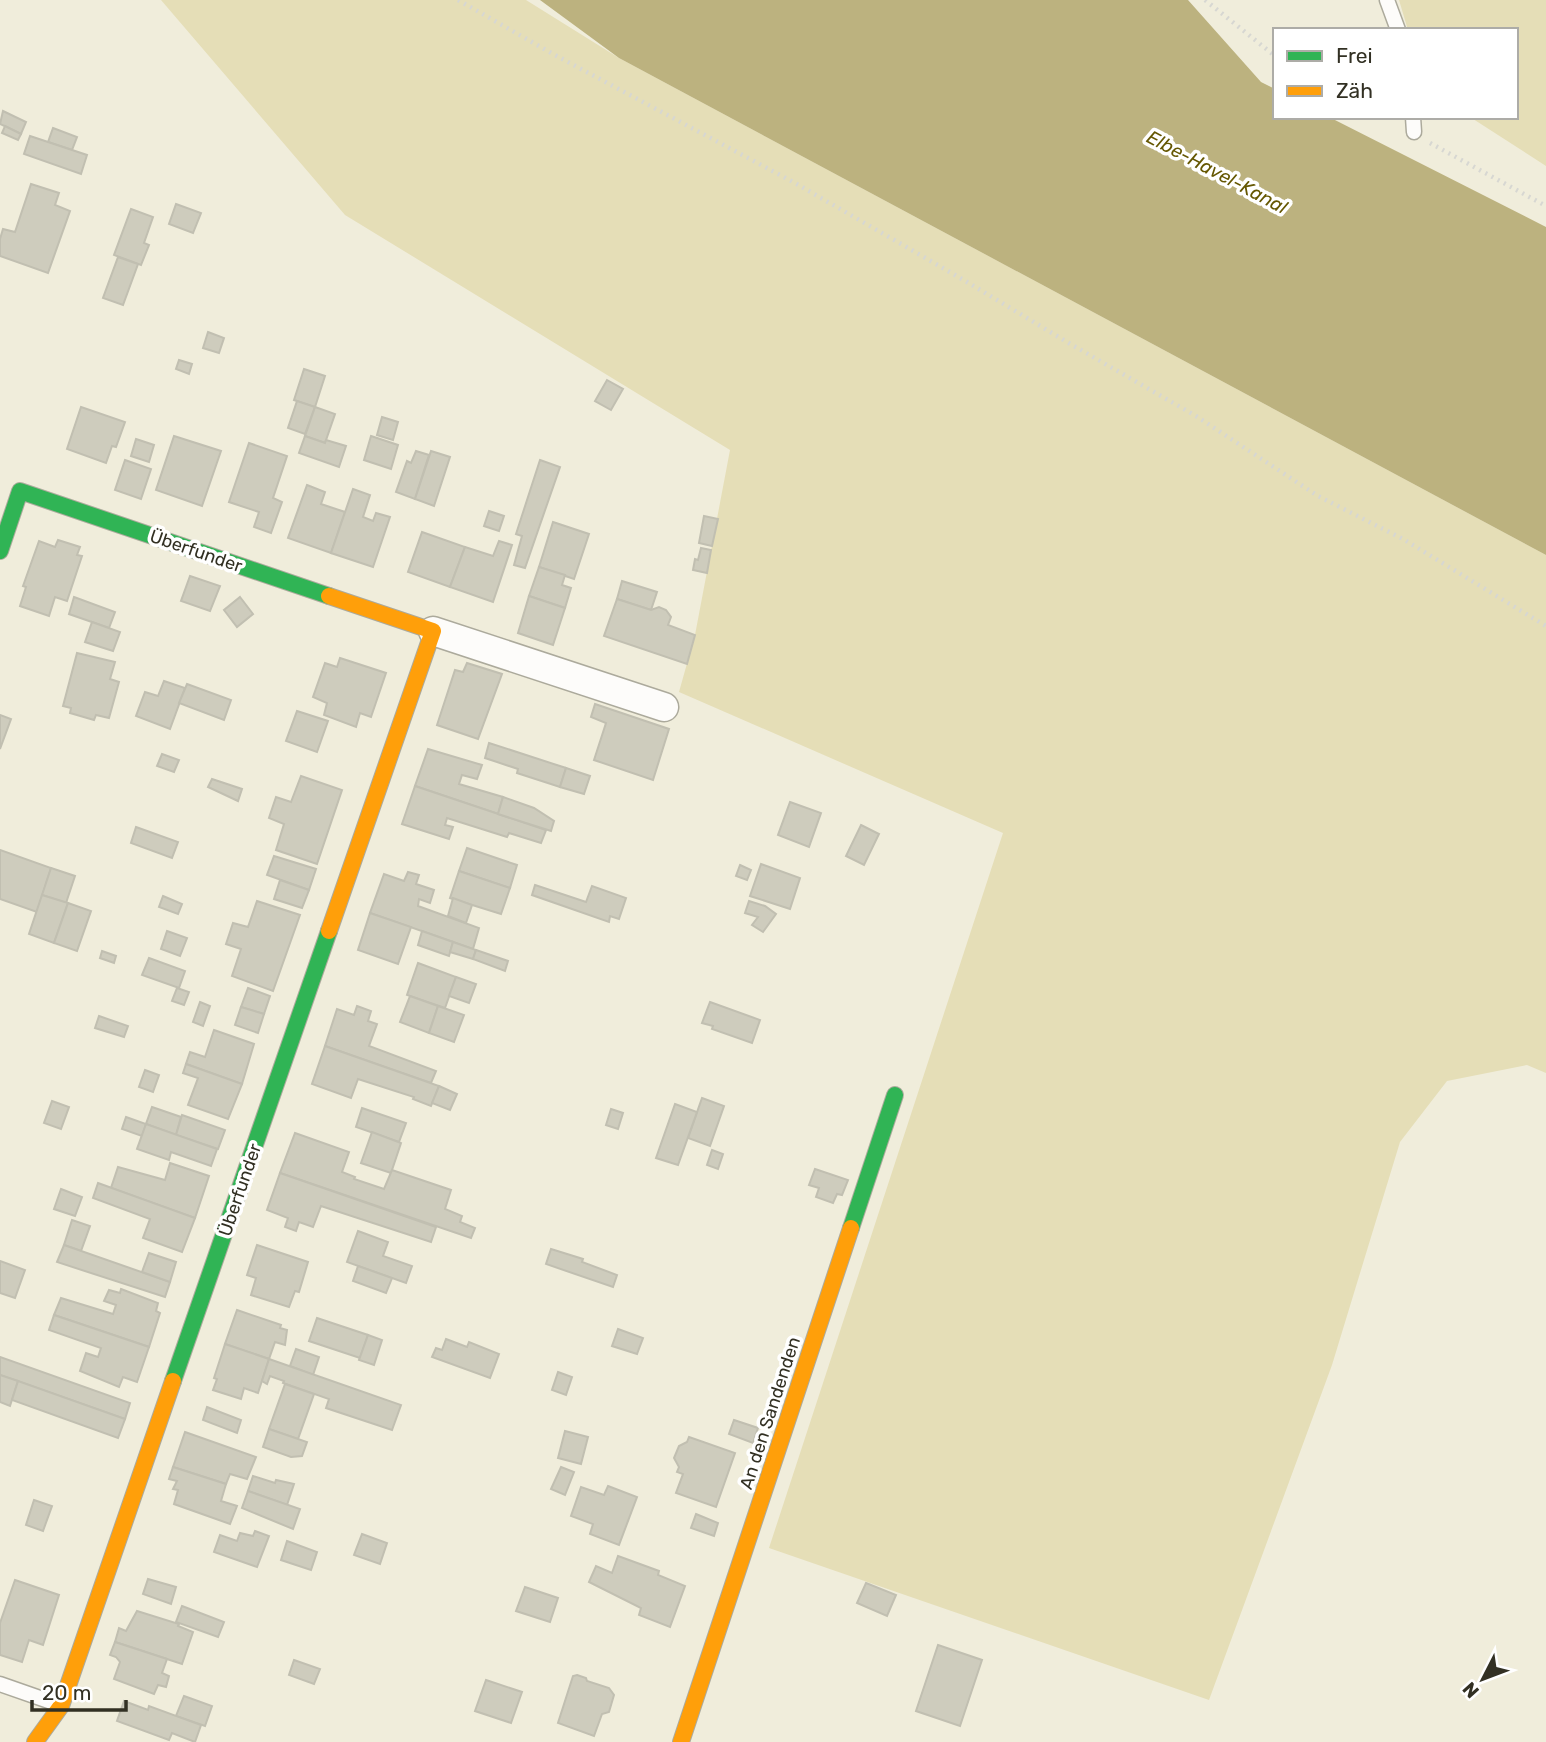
<svg xmlns="http://www.w3.org/2000/svg" width="1546" height="1742" viewBox="0 0 1546 1742" font-family="Rubik,sans-serif">
	<style>
		.green { fill: #e5deb7 }
		.water { fill: #bcb27f }
		.building { fill: #ceccbd; stroke: #c1bfb1; stroke-width: 2 }
		.lines { fill: none; stroke-linecap: round; stroke-linejoin: round }
		.lane-casing { stroke: #acaa9c; stroke-width: 17 }
		.street-casing { stroke: #acaa9c; stroke-width: 31 }
		.fast-casing { stroke: #acaa9c; stroke-width: 18 }
		.slow-casing { stroke: #acaa9c; stroke-width: 18 }
		.path { stroke: #d7d7d2; stroke-width: 4.5; stroke-dasharray: 2 5; stroke-linecap: butt }
		.lane { stroke: #fdfcfa; stroke-width: 14 }
		.street { stroke: #fdfcfa; stroke-width: 28 }
		.fast { stroke: #30b455; stroke-width: 16 }
		.slow { stroke: #ff9f0a; stroke-width: 16 }
		.labels { text-anchor: middle; dominant-baseline: central; stroke-width: 7; stroke-linejoin: round; paint-order: stroke }
		.street-label { font-size: 18px; fill: #323023; stroke: #fff }
		.water-label { font-size: 19px; font-style: italic; fill: #655702; stroke: #fff }
	</style>
	<rect width="100%" height="100%" fill="#f0eddb"/>
	<g class="green">
		<polygon points="161,0 526,0 619,58 1546,555 1546,1073 1527,1065 1447,1081 1400,1142 1332,1365 1209,1700 769,1548 1003,833 679,692 695,635 730,450 345,215"/>
		<polygon points="1399,0 1546,0 1546,166 1470,117 1516,117 1516,30 1408,30"/>
	</g>
	<polygon class="water" points="540,0 1188,0 1261,82 1275,89 1275,117 1329,117 1546,227 1546,555 619,58"/>
	<g class="building">
		<polygon points="3,111 26,122 21,134 0,124"/>
		<polygon points="5,126 21,134 18,140 2,133"/>
		<polygon points="53,128 77,137 72,150 48,142"/>
		<polygon points="30,136 87,155 81,174 24,154"/>
		<polygon points="31,184 59,193 55,205 70,211 48,273 0,256 0,239 3,229 15,232"/>
		<polygon points="176,204 201,213 193,233 169,224"/>
		<polygon points="131,209 153,217 144,243 149,245 141,265 114,255"/>
		<polygon points="118,257 138,264 123,305 103,298"/>
		<polygon points="208,332 224,338 219,353 203,348"/>
		<polygon points="179,360 192,364 189,374 176,369"/>
		<polygon points="304,369 325,376 315,407 294,400"/>
		<polygon points="607,380 623,389 611,410 595,401"/>
		<polygon points="297,401 315,407 305,434 288,428"/>
		<polygon points="81,407 125,422 116,447 112,446 106,463 67,449"/>
		<polygon points="315,407 335,414 325,443 305,436"/>
		<polygon points="382,417 398,422 393,440 377,435"/>
		<polygon points="174,436 221,451 202,506 156,490"/>
		<polygon points="305,436 325,443 326,440 346,446 339,467 299,453"/>
		<polygon points="371,436 398,445 391,469 364,460"/>
		<polygon points="136,439 154,445 149,462 131,456"/>
		<polygon points="249,443 287,456 273,498 282,502 271,533 254,527 259,512 229,502"/>
		<polygon points="416,451 429,455 415,499 396,492 407,461 411,463"/>
		<polygon points="431,451 450,457 434,506 415,499"/>
		<polygon points="125,460 151,469 141,499 115,490"/>
		<polygon points="540,460 560,467 525,568 514,565 522,536 516,534"/>
		<polygon points="307,485 325,492 321,504 345,512 331,553 288,538"/>
		<polygon points="353,489 370,495 363,517 373,521 376,513 390,517 373,567 331,553"/>
		<polygon points="489,511 504,516 499,531 484,526"/>
		<polygon points="704,516 718,519 712,546 699,543"/>
		<polygon points="553,522 589,534 574,579 539,567"/>
		<polygon points="422,532 465,547 450,587 408,572"/>
		<polygon points="58,540 80,547 77,555 82,556 67,601 55,597 49,616 20,606 26,587 23,586 39,541 55,547"/>
		<polygon points="499,541 512,545 493,602 450,587 465,547 493,556"/>
		<polygon points="701,548 711,550 707,573 693,570 695,559 698,560"/>
		<polygon points="539,567 565,575 562,585 571,588 565,608 529,596"/>
		<polygon points="190,576 220,586 210,611 181,601"/>
		<polygon points="622,581 657,592 651,610 617,599"/>
		<polygon points="529,596 565,608 553,645 518,633"/>
		<polygon points="74,597 115,612 109,628 69,614"/>
		<polygon points="240,597 253,614 237,627 224,610"/>
		<polygon points="617,599 651,610 659,607 666,610 671,617 668,625 695,635 687,664 604,636"/>
		<polygon points="92,622 120,632 113,651 85,642"/>
		<polygon points="77,653 115,662 110,679 119,682 109,718 96,715 94,720 70,713 71,708 63,706"/>
		<polygon points="340,658 386,673 371,717 360,713 356,727 324,715 327,703 313,697 325,663 337,667"/>
		<polygon points="467,663 502,674 478,739 437,725 455,670 463,672"/>
		<polygon points="164,681 185,688 170,729 136,716 145,692 158,696"/>
		<polygon points="187,684 231,700 224,720 179,703"/>
		<polygon points="595,704 669,729 653,780 594,760 606,723 591,717"/>
		<polygon points="297,711 328,721 317,752 286,741"/>
		<polygon points="0,715 11,719 0,749"/>
		<polygon points="489,743 566,768 560,787 517,773 518,769 485,758"/>
		<polygon points="428,749 482,765 477,779 462,775 459,784 503,797 498,814 415,786"/>
		<polygon points="162,754 179,760 174,772 157,766"/>
		<polygon points="566,768 590,776 584,794 560,787"/>
		<polygon points="301,776 342,790 317,864 276,850 284,824 269,818 276,797 291,802"/>
		<polygon points="212,779 242,789 238,801 208,787"/>
		<polygon points="415,786 546,830 541,843 509,833 507,837 447,818 445,825 453,827 449,839 402,824"/>
		<polygon points="503,797 534,808 554,821 551,831 498,814"/>
		<polygon points="790,802 821,813 809,847 778,835"/>
		<polygon points="861,825 879,834 864,865 846,856"/>
		<polygon points="136,827 178,842 172,858 131,843"/>
		<polygon points="467,848 517,865 510,888 459,871"/>
		<polygon points="0,850 51,868 37,912 0,899"/>
		<polygon points="274,856 316,869 309,890 267,875"/>
		<polygon points="761,864 800,878 790,909 750,896"/>
		<polygon points="740,865 751,870 747,880 736,876"/>
		<polygon points="51,868 75,876 66,903 42,895"/>
		<polygon points="459,871 510,888 501,914 450,898"/>
		<polygon points="408,872 419,875 416,884 434,890 430,903 419,899 418,906 479,928 473,949 370,913 384,874 404,881"/>
		<polygon points="280,880 309,890 302,908 274,899"/>
		<polygon points="535,885 586,902 592,886 626,898 619,919 610,916 609,922 532,895"/>
		<polygon points="42,895 68,903 54,943 29,934"/>
		<polygon points="163,896 182,904 178,914 159,907"/>
		<polygon points="453,898 472,905 466,923 448,916"/>
		<polygon points="257,901 300,915 273,991 232,976 241,949 226,944 233,923 248,927"/>
		<polygon points="749,901 765,906 776,914 763,932 752,925 758,917 745,913"/>
		<polygon points="68,903 91,911 77,951 54,943"/>
		<polygon points="370,913 411,927 398,964 358,950"/>
		<polygon points="167,931 187,938 180,956 161,949"/>
		<polygon points="422,931 453,942 449,956 418,945"/>
		<polygon points="453,942 476,950 473,959 450,952"/>
		<polygon points="476,950 508,961 505,971 473,959"/>
		<polygon points="102,951 116,956 114,963 100,958"/>
		<polygon points="149,958 185,971 179,988 142,975"/>
		<polygon points="418,963 456,977 445,1008 407,995"/>
		<polygon points="456,977 476,984 469,1003 449,996"/>
		<polygon points="177,988 189,992 184,1005 172,1001"/>
		<polygon points="248,988 270,996 264,1014 241,1007"/>
		<polygon points="410,996 438,1006 429,1033 400,1022"/>
		<polygon points="200,1002 210,1006 203,1026 193,1022"/>
		<polygon points="710,1002 760,1020 752,1043 712,1029 713,1026 702,1023"/>
		<polygon points="357,1006 371,1011 368,1021 377,1024 369,1046 436,1071 431,1083 325,1046 337,1009 354,1015"/>
		<polygon points="438,1006 464,1015 454,1042 429,1033"/>
		<polygon points="241,1007 264,1014 258,1033 235,1025"/>
		<polygon points="99,1016 128,1026 124,1037 95,1028"/>
		<polygon points="214,1030 254,1044 242,1084 186,1064 190,1052 205,1057"/>
		<polygon points="325,1046 439,1086 431,1106 413,1099 414,1097 358,1079 351,1098 312,1084"/>
		<polygon points="186,1064 242,1084 228,1119 188,1105 198,1078 183,1073"/>
		<polygon points="145,1070 159,1075 153,1092 139,1087"/>
		<polygon points="439,1086 457,1094 450,1110 432,1103"/>
		<polygon points="702,1098 724,1106 710,1146 688,1138"/>
		<polygon points="52,1101 69,1107 61,1129 44,1123"/>
		<polygon points="675,1104 697,1112 678,1165 656,1158"/>
		<polygon points="152,1107 181,1117 176,1135 146,1124"/>
		<polygon points="362,1108 406,1123 399,1142 356,1127"/>
		<polygon points="611,1109 623,1113 618,1129 606,1125"/>
		<polygon points="182,1115 225,1130 218,1149 176,1135"/>
		<polygon points="126,1117 146,1124 142,1136 122,1129"/>
		<polygon points="146,1124 217,1149 211,1166 171,1152 169,1160 137,1149"/>
		<polygon points="372,1132 401,1143 391,1173 361,1163"/>
		<polygon points="295,1133 349,1152 342,1172 355,1177 354,1179 384,1189 392,1170 451,1190 445,1209 462,1216 460,1222 475,1228 471,1238 280,1173"/>
		<polygon points="712,1150 723,1154 718,1169 707,1165"/>
		<polygon points="170,1163 209,1176 195,1218 111,1188 118,1167 165,1180"/>
		<polygon points="815,1169 848,1180 842,1195 837,1194 833,1203 816,1197 819,1188 809,1185"/>
		<polygon points="280,1173 436,1227 431,1242 321,1206 313,1227 299,1222 296,1231 285,1227 288,1218 267,1210"/>
		<polygon points="98,1183 195,1218 182,1252 143,1238 150,1219 93,1198"/>
		<polygon points="61,1189 82,1197 75,1216 54,1209"/>
		<polygon points="72,1220 90,1226 81,1251 64,1245"/>
		<polygon points="358,1231 388,1242 383,1256 412,1266 406,1283 347,1262"/>
		<polygon points="64,1245 170,1282 165,1297 57,1262"/>
		<polygon points="257,1245 308,1262 299,1292 295,1291 289,1307 251,1295 256,1278 247,1275"/>
		<polygon points="551,1249 583,1259 582,1262 617,1275 613,1287 546,1264"/>
		<polygon points="149,1253 176,1262 170,1282 142,1272"/>
		<polygon points="0,1261 25,1270 15,1298 0,1293"/>
		<polygon points="358,1266 392,1278 386,1293 353,1281"/>
		<polygon points="121,1289 158,1303 156,1311 160,1313 149,1347 54,1315 61,1298 113,1314 116,1305 104,1301 109,1290 120,1293"/>
		<polygon points="237,1310 281,1325 280,1328 287,1330 285,1345 275,1342 269,1359 225,1344"/>
		<polygon points="54,1315 149,1347 137,1382 123,1377 119,1387 80,1371 86,1353 98,1357 101,1348 49,1330"/>
		<polygon points="317,1318 368,1335 360,1358 309,1341"/>
		<polygon points="618,1329 643,1338 637,1354 612,1346"/>
		<polygon points="368,1335 382,1340 374,1365 359,1360"/>
		<polygon points="446,1339 467,1347 469,1342 499,1354 490,1378 432,1357 436,1348 442,1350"/>
		<polygon points="225,1344 269,1359 258,1393 244,1388 241,1399 213,1390 217,1379 214,1378"/>
		<polygon points="296,1349 319,1357 313,1375 290,1366"/>
		<polygon points="0,1357 130,1403 125,1419 0,1375"/>
		<polygon points="269,1359 401,1405 392,1430 326,1408 329,1399 283,1383 284,1381 270,1376 267,1384 262,1381"/>
		<polygon points="558,1372 572,1377 566,1395 552,1390"/>
		<polygon points="0,1375 18,1381 10,1406 0,1402"/>
		<polygon points="18,1381 125,1419 118,1438 12,1400"/>
		<polygon points="285,1384 314,1394 298,1439 269,1429"/>
		<polygon points="207,1407 241,1420 237,1433 203,1420"/>
		<polygon points="734,1420 758,1428 753,1443 729,1434"/>
		<polygon points="269,1429 307,1442 302,1456 291,1457 263,1447"/>
		<polygon points="565,1431 588,1437 581,1464 558,1458"/>
		<polygon points="185,1432 256,1457 247,1479 230,1474 226,1484 173,1467"/>
		<polygon points="689,1437 735,1453 716,1507 676,1493 683,1474 677,1472 679,1467 674,1458 679,1446 687,1442"/>
		<polygon points="173,1467 226,1484 221,1501 237,1506 230,1524 174,1504 178,1490 173,1489 177,1481 169,1479"/>
		<polygon points="561,1467 574,1472 565,1495 551,1489"/>
		<polygon points="253,1476 275,1483 276,1480 294,1484 287,1505 248,1491"/>
		<polygon points="608,1486 637,1497 619,1545 590,1534 593,1524 571,1516 581,1487 604,1495"/>
		<polygon points="248,1491 300,1509 293,1529 242,1508"/>
		<polygon points="34,1500 52,1506 43,1531 26,1525"/>
		<polygon points="696,1514 718,1523 714,1536 691,1528"/>
		<polygon points="255,1531 269,1536 257,1567 214,1552 220,1535 237,1541 240,1533 253,1536"/>
		<polygon points="362,1534 387,1543 380,1564 354,1555"/>
		<polygon points="287,1541 317,1552 311,1570 281,1560"/>
		<polygon points="618,1556 659,1571 658,1575 685,1586 670,1627 639,1615 641,1608 589,1582 596,1566 612,1573"/>
		<polygon points="148,1579 176,1587 171,1604 143,1594"/>
		<polygon points="15,1580 59,1595 43,1645 29,1640 22,1662 0,1655 0,1623"/>
		<polygon points="866,1583 896,1595 887,1616 857,1603"/>
		<polygon points="525,1587 558,1598 550,1622 516,1611"/>
		<polygon points="182,1606 224,1622 218,1637 176,1622"/>
		<polygon points="137,1611 179,1624 178,1626 193,1632 182,1664 115,1642 119,1628 126,1631"/>
		<polygon points="115,1642 167,1659 162,1673 169,1676 166,1687 158,1685 154,1694 114,1679 120,1662 116,1657 110,1655"/>
		<polygon points="938,1645 982,1660 960,1726 916,1711"/>
		<polygon points="294,1660 320,1669 314,1684 289,1675"/>
		<polygon points="577,1675 586,1678 587,1681 609,1688 614,1695 609,1712 602,1714 594,1736 558,1723 573,1676"/>
		<polygon points="486,1680 522,1692 511,1723 475,1711"/>
		<polygon points="184,1696 212,1706 205,1726 176,1716"/>
		<polygon points="124,1701 148,1710 149,1706 201,1725 195,1742 172,1733 169,1740 117,1721"/>
	</g>
	<g class="lines">
		<defs>
			<g id="lane">
				<polyline points="1387,0 1398,30"/>
				<polyline points="1413,117 1414,132"/>
				<polyline points="0,1684 60,1705"/>
			</g>
			<polyline id="street" points="433,631 664,707"/>
			<g id="fast">
				<polyline points="0,551 20,491 329,596"/>
				<polyline points="851,1228 895,1095"/>
				<polyline points="173,1381 329,931"/>
			</g>
			<g id="slow">
				<polyline points="329,596 433,631 329,931"/>
				<polyline points="35,1742 61,1706 173,1381"/>
				<polyline points="681,1742 851,1228"/>
			</g>
		</defs>
		<use href="#lane" class="lane-casing"/>
		<use href="#street" class="street-casing"/>
		<use href="#fast" class="fast-casing"/>
		<use href="#slow" class="slow-casing"/>
		<g class="path">
			<polyline points="458,0 553,54 795,183 962,279 1067,342 1196,416 1318,496 1403,539 1546,626"/>
			<polyline points="1205,0 1275,56"/>
			<polyline points="1430,143 1546,206"/>
		</g>
		<use href="#lane" class="lane"/>
		<use href="#street" class="street"/>
		<use href="#fast" class="fast"/>
		<use href="#slow" class="slow"/>
	</g>
	<g class="labels">
		<g class="street-label">
			<text transform="translate(196 551) rotate(19)">Überfunder</text>
			<text transform="translate(240 1190) rotate(-71)">Überfunder</text>
			<text transform="translate(770 1413) rotate(-72)">An den Sandenden</text>
		</g>
		<g class="water-label">
			<text transform="translate(1217 172) rotate(28)">Elbe-Havel-Kanal</text>
		</g>
	</g>
	<rect x="1273" y="28" width="245" height="91" fill="#ffffff" stroke="#adaca7" stroke-width="2"/>
	<rect x="1287" y="51" width="35" height="10" fill="#30b455" stroke="#adaca7" stroke-width="2"/>
	<text x="1336" y="63" font-size="21" fill="#323023">Frei</text>
	<rect x="1287" y="86" width="35" height="10" fill="#ff9f0a" stroke="#adaca7" stroke-width="2"/>
	<text x="1336" y="98" font-size="21" fill="#323023">Zäh</text>
	<g transform="translate(1483 1679) rotate(228)" stroke="#ffffff" stroke-width="5" paint-order="stroke">
	<path d="M0-5L12 26L0 18L-12 26Z" fill="#323023"/>
	<text y="-10" font-size="19" font-weight="bold" text-anchor="middle" fill="#323023">N</text>
	</g>
	<path d="M32 1700v10h94v-10" fill="none" stroke="#323023" stroke-width="3.5"/>
	<text x="42" y="1700" font-size="21" fill="#323023" stroke="#ffffff" stroke-width="5" paint-order="stroke">20 m</text>
</svg>
